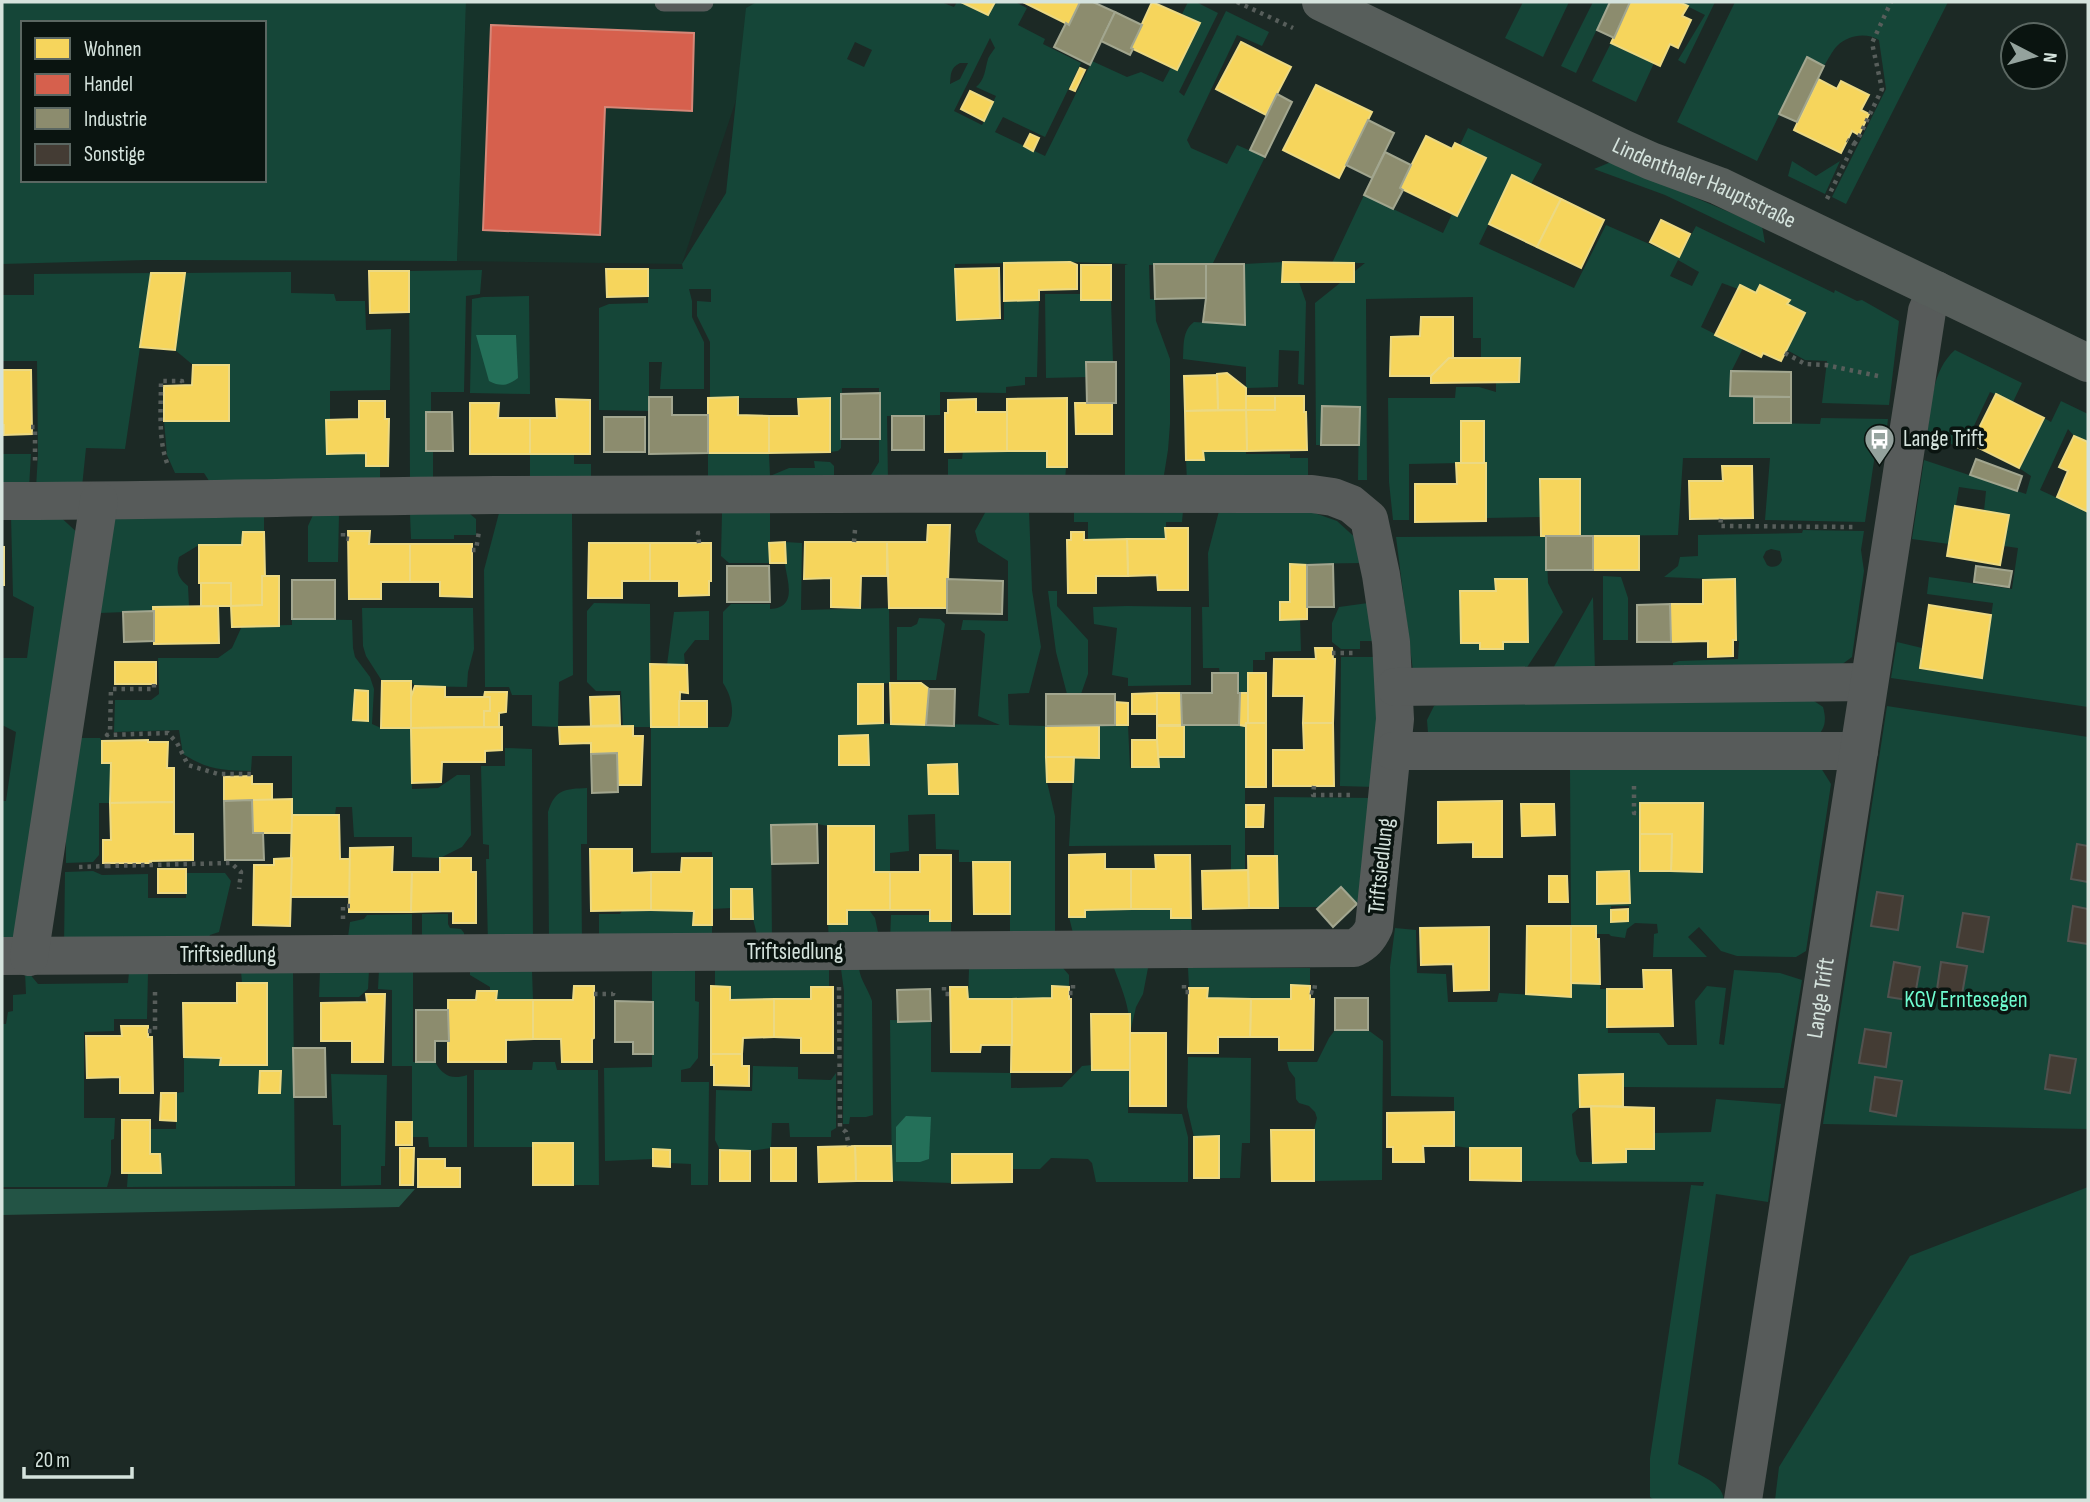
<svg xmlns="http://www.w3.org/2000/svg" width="2090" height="1502" viewBox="0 0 2090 1502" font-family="'Sofia Sans Condensed',sans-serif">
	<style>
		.built { fill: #16332a }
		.green { fill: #154638; fill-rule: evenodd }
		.forest { fill: #235445 }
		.water { fill: #247059 }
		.homes { fill: #f6d55c; stroke: #ecd983; stroke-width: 2 }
		.shops { fill: #d6604d; stroke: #d68778; stroke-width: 2 }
		.industry { fill: #8c8c6e; stroke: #a2a68f; stroke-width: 2 }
		.building { fill: #443c34; stroke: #51524f; stroke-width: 2 }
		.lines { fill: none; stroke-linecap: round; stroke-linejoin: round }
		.path { stroke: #575e5b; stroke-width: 4.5; stroke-dasharray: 3.5 5; stroke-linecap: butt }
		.lane { stroke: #575b5a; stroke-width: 19 }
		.street { stroke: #575b5a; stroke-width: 38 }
		.secondary { stroke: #575e5b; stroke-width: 38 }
		.labels { text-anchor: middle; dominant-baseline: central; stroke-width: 7; stroke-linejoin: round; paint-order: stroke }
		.street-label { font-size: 23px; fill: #d5e3dd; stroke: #0a1410 }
		.poi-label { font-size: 23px; fill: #d5e3dd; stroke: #0a1410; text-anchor: start }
		.park-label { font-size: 23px; fill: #6efbcf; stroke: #0a1410 }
	</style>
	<rect width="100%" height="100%" fill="#1c2925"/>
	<polygon class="built" points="466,2 771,2 766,9 682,264 457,261"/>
	<g class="green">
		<path d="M 2,2 L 466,2 L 457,261 L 146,260 L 2,264 ZM 23,23 L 264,23 L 264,180 L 23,180 Z"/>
		<path d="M 757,2 L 941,2 L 954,7 L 957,2 L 961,2 L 988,15 L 995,2 L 1017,2 L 1017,3 L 1027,8 L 1018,25 L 1045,39 L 1043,44 L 1081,63 L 1045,137 L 1003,117 L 995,132 L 1045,156 L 1092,61 L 1127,77 L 1141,72 L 1163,82 L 1171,67 L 1177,69 L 1200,23 L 1182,14 L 1188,2 L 1192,3 L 1196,2 L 1218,13 L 1179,92 L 1184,96 L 1226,11 L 1269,32 L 1262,46 L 1237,35 L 1187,140 L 1191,148 L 1227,164 L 1237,145 L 1265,157 L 1213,263 L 1149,265 L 1150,299 L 1155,299 L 1156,321 L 1170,359 L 1170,424 L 1168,450 L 1163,481 L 1125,481 L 1125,265 L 1128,264 L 1070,262 L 955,264 L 957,320 L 1004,320 L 1004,301 L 1039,300 L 1037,377 L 1025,377 L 1025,385 L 1006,387 L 1006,393 L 940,392 L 940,415 L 887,416 L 888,482 L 871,475 L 879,462 L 879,388 L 842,388 L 841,448 L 838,451 L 830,452 L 829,398 L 710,398 L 710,342 L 697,316 L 697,301 L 711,302 L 711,289 L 689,289 L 692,301 L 692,317 L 704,342 L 704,389 L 660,389 L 662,362 L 649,362 L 649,411 L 599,410 L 599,308 L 609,304 L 648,303 L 648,269 L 683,269 L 682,264 L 726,193 L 746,8 ZM 990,38 L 995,48 C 994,49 988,58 988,59 C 985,69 985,80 976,87 L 996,96 L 982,125 L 954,111 ZM 855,42 L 872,50 L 864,67 L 847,59 ZM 960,63 L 968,63 L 960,79 L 950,84 C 951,74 950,68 960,63 Z"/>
		<polygon points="1523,2 1569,2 1543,57 1505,38"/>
		<polygon points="1593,2 1610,2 1576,73 1561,66"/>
		<polygon points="1679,2 1715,2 1685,64 1678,60 1705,15"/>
		<path d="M 1735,2 L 1948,2 L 1846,204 L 1832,197 L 1886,89 L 1879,40 C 1866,32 1848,35 1837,46 C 1832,51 1828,60 1824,66 L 1807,58 L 1757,161 L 1677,122 Z"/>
		<polygon points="1611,43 1654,63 1636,102 1592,81"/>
		<path d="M 1468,128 L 1542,164 L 1531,184 L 1512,175 L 1479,244 L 1574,288 L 1606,225 L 1679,257 L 1696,226 L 1834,293 L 1835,290 L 1857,301 L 1862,300 L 1899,321 L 1889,405 L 1822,403 L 1827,361 L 1805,360 L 1787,350 L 1804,313 L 1787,304 L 1789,301 L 1760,286 L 1756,293 L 1740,286 L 1738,289 L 1722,283 L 1701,327 L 1743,348 L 1731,372 L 1730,397 L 1754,397 L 1754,423 L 1820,424 L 1821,418 L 1888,419 L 1886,437 L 1876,452 L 1874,461 L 1865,522 L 1765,520 L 1770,458 L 1683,458 L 1678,535 L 1580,536 L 1579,479 L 1540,479 L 1541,517 L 1486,518 L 1486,463 L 1484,463 L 1483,421 L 1461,422 L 1461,463 L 1409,464 L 1409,520 L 1393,520 L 1389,482 L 1388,398 L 1455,398 L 1456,387 L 1479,387 L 1496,392 L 1496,382 L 1519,382 L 1520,358 L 1481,358 L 1481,338 L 1473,338 L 1473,297 L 1366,299 L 1367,480 L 1358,480 L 1359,407 L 1323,406 L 1321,445 L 1316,445 L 1315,303 L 1365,263 L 1332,263 L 1364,195 L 1443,233 L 1452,214 L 1457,216 L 1486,159 L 1460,145 ZM 1678,260 L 1699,272 L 1692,286 L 1670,276 Z"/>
		<polygon points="1792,161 1816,176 1840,161 1825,194 1788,176"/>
		<polygon points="1611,162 1762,226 1765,243 1665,195 1594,169"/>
		<path d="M 1283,262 L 1282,282 L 1299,282 L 1306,302 L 1304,385 L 1298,384 L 1299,351 L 1279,350 L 1278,387 L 1246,388 L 1246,367 L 1183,359 C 1184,345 1182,331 1194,322 L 1245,325 L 1244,264 Z"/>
		<polygon points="482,270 480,294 466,296 464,392 431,392 431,412 426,413 426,451 433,451 433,484 410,484 409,271"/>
		<polygon points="291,272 291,293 334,294 336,301 365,301 366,330 391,329 390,390 330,391 330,419 326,420 327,454 366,454 380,466 380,484 213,487 204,473 175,473 167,455 164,421 229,421 229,365 193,365 175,350 185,273"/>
		<polygon points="151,273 125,449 86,448 82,487 36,488 38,454 37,361 2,361 2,295 34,295 34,274"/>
		<polygon points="1045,294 1081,294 1081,300 1111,300 1113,362 1087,362 1087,377 1046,378"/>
		<polygon points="529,296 530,394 470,393 472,299 483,297"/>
		<path d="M 1955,350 L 2022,383 L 2013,402 L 1990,392 L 1963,449 L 1927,434 C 1932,405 1931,371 1955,350 Z"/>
		<polygon points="2061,401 2088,414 2088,442 2074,436 2068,429 2040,490 2088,512 2088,707 1891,678 1897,642 1922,648 1920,668 1982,677 1993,603 1927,594 1929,577 2012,589 2018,548 2004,546 2008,515 1984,511 1986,491 1959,487 1949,544 1912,539 1924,460 2026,494 2031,476 2019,468 2044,418 2051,422"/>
		<polygon points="963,451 1047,451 1047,467 1066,467 1065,481 948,481 948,459 962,459"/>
		<polygon points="1203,451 1246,451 1246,454 1290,454 1290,458 1308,458 1308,480 1187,481 1186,460 1203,460"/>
		<polygon points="708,453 769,453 770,476 789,468 815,468 814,461 830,462 834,466 834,482 708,483"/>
		<polygon points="2,454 31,454 29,488 2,488"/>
		<polygon points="530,454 574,454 574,464 591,464 591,483 530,483"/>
		<polygon points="1306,510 1337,521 1359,541 1363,563 1290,564 1290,602 1280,603 1280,619 1300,619 1301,651 1265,652 1265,660 1253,660 1253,673 1248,673 1248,693 1238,693 1238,673 1220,673 1219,668 1203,668 1202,607 1209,607 1208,553 1219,511"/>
		<path d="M 986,511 L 1029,511 L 1032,590 L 1041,647 L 1029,693 L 1008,694 L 1009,725 L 1046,726 L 1047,782 L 1055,816 L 1055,941 L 1010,942 L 1010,862 L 959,862 L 959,850 L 936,849 L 935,814 L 908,815 L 909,851 L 890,853 L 890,872 L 874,872 L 873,826 L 828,826 L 817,824 L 771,825 L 772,942 L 759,943 L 753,919 L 752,889 L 731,889 L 731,908 L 712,909 L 712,852 L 651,853 L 651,727 L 623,727 L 621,691 L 596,691 L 587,682 L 587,611 L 594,603 L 650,604 L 651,727 L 728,727 C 736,713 731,695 723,683 L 723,612 L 731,604 L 770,604 L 770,609 C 797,608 788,583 785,565 C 784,558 785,550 785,542 L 802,543 L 801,610 L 889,608 L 890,683 L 858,685 L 859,723 L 1000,725 L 978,716 L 985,634 L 980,630 L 961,630 L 963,620 L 1008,621 L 1008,561 L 978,542 L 975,531 Z"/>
		<polygon points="1074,511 1183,511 1182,522 1166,522 1166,539 1088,539 1088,522 1074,522"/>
		<polygon points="56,513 81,536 23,926 2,948 2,801 6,801 16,732 2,725 2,658 27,658 34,607 13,596 11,516"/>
		<polygon points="499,513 572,513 573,675 559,682 558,727 532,726 532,695 512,695 509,687 485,687 484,570"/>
		<polygon points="722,513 770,513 770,563 729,563 721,556"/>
		<polygon points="339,514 338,562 308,562 308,526 313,515"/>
		<polygon points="410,514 470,514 476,519 476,535 454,535 454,539 411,539"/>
		<path d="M 264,515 L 264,532 L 243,532 L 242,545 L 199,545 L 179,557 C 176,571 177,577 188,586 L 189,606 L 154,607 L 154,611 L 99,613 L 113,521 L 119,516 Z"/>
		<path d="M 1803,530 L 1864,531 L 1861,550 L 1864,571 L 1852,657 L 1837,668 L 1673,672 L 1673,663 L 1679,661 L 1738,659 L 1739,641 L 1736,640 L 1735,580 L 1664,577 L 1678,566 L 1680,557 L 1698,556 L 1698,535 L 1802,533 ZM 1771,549 L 1780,551 L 1782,560 C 1780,566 1773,569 1767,565 L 1763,557 L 1766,551 Z"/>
		<polygon points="1546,536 1548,583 1563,612 1524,672 1413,671 1396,537"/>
		<polygon points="1603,576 1621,577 1628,598 1628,640 1603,640"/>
		<polygon points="1048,591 1057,591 1057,606 1088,640 1088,674 1081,694 1067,694 1056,652"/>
		<polygon points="1593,597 1595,672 1551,672"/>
		<polygon points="1368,603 1373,641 1360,641 1360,649 1341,649 1332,642 1332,623 1339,607"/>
		<polygon points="1127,606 1191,607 1191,685 1128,686 1128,678 1112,675 1117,628 1094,624 1093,607"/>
		<polygon points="362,608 473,608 474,649 468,672 467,687 415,686 411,681 382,681 366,656 363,646"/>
		<polygon points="709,611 709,640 695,640 684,654 685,665 667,665 674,612"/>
		<polygon points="919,618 940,619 945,624 936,680 897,680 897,627 911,627 917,624"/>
		<path d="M 292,619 L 352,620 L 353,648 L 355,657 L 370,677 L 374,689 L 372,724 L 381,728 L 411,728 L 412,789 L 438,788 L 457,775 L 470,775 L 471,835 L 462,847 L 440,858 L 412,857 L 412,837 L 354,837 L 352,807 L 336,807 L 335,815 L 292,815 L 292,756 L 252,756 L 251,771 C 222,770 208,770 183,754 L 179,730 L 114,732 L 115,700 L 151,700 L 159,694 L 158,658 L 218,658 L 232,648 L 242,626 L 292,625 Z"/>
		<polygon points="1341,657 1374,657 1382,724 1375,787 1340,786"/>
		<path d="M 1445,701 L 1814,701 L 1823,707 C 1827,722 1825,729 1814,740 L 1428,733 L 1427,720 L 1434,706 Z"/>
		<polygon points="1887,706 2088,737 2088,1129 1823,1124"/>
		<polygon points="1128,725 1130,768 1159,767 1159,757 1184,757 1184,726 1186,725 1245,726 1245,870 1231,870 1231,845 1069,846 1074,757 1099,757 1099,726"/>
		<polygon points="81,738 100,738 102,741 102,762 111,763 110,803 99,803 99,855 93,862 66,863 66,837"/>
		<polygon points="505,748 532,749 533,943 488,944 486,859 489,859 489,845 483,844 481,766 505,766"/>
		<path d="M 1821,768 L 1831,784 L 1806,951 L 1796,957 L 1737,956 L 1721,951 L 1699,927 L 1688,937 L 1707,957 L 1653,957 L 1654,934 L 1658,933 L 1657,924 L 1635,923 L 1627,929 L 1625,938 L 1611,936 L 1609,934 L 1596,934 L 1571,926 L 1570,770 ZM 1611,906 L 1629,906 L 1628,921 L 1612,921 Z"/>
		<path d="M 587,788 L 587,844 L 581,844 L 582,943 L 549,944 L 548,812 C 555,789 565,789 587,788 Z"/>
		<polygon points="1274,797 1374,798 1359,906 1341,887 1319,907 1278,907 1277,857 1274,856"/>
		<polygon points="93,871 102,875 148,874 148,898 186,898 187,873 225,873 231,881 219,932 210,935 205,945 64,946 65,872"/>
		<polygon points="1171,909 1171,918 1191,918 1192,941 1075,941 1069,917 1085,917 1085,910"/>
		<polygon points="847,910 869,910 875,918 880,942 829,942 828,924"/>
		<polygon points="622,911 694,911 694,925 712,925 712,943 599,943 599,914 620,914"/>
		<polygon points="412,914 412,944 347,944 350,922 364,919 367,915"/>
		<polygon points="422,914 448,914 448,924 450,928 461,929 464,933 464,944 422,944"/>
		<polygon points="891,915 930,915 930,921 951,921 951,941 890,942"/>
		<path d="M 1395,928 L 1416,930 L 1417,973 L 1446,974 L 1448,1002 L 1497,1002 L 1499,993 L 1571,997 L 1571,983 L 1600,984 L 1600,989 L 1607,989 L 1608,1033 L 1659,1033 L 1668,1045 L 1697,1045 L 1695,1001 L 1707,986 L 1726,988 L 1719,1044 L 1724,1045 L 1734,970 L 1780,973 L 1802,980 L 1784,1088 L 1623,1087 L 1622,1074 L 1579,1075 L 1580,1107 L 1572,1114 L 1576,1154 L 1580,1162 L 1625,1162 L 1626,1149 L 1654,1149 L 1654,1133 L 1711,1132 L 1716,1099 L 1781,1104 L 1768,1202 L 1716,1194 L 1678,1464 C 1693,1473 1722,1480 1724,1500 L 1654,1500 L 1650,1497 L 1650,1458 L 1691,1185 L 1703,1186 L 1704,1182 L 1521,1181 L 1521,1148 L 1470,1148 L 1454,1146 L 1454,1097 L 1391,1096 L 1390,967 Z"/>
		<polygon points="1063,968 1069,975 1069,987 1052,987 1052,998 968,999 969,969"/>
		<path d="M 1114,968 L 1148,968 L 1143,994 L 1136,1007 L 1130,1033 C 1130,1007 1123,992 1114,968 Z"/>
		<polygon points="1188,968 1310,968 1310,986 1291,985 1291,999 1207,998 1207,988 1189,988"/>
		<polygon points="715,969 829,969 829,988 811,988 811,999 730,1000 730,987 715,986"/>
		<path d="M 841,969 L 859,969 C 861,981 868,989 872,1001 L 873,1115 L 866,1117 L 850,1117 L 849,1124 L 843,1124 L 844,991 Z"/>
		<polygon points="320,970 369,970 368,989 359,997 319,997"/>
		<path d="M 379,970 L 413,970 L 413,1062 L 435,1062 C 443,1076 452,1080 467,1075 L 467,1147 L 429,1147 L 428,1137 L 412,1137 L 412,1066 L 392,1066 L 392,990 L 378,989 Z"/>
		<polygon points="470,970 532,970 533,1000 496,1000 496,991 490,991 490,987 470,975"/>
		<polygon points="652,970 695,970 695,1001 699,1002 698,1058 690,1068 681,1070 681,1082 709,1082 708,1185 691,1185 691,1164 670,1163 670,1150 653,1149 653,1159 605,1161 604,1068 652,1067"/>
		<polygon points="241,971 293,971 295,1186 127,1187 128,1173 161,1172 160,1154 150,1154 149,1129 176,1129 176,1093 184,1092 184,1058 221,1058 221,1065 267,1065 267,983 242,983"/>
		<polygon points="25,972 28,972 38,984 128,983 129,972 148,972 147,1019 114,1019 114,1031 84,1032 84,1118 115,1118 114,1139 111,1140 111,1173 107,1187 2,1187 2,1024 6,1024 8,1012 13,1011 13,995 26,994"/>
		<polygon points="890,1020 931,1021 931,1072 1011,1073 1011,1088 1062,1087 1082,1066 1092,1065 1093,1070 1130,1070 1128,1113 1182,1114 1188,1137 1188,1182 1096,1182 1092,1163 1088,1159 1051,1158 1040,1169 1012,1169 1011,1154 953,1154 953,1151 952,1183 892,1181"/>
		<polygon points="1335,1030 1368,1030 1383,1041 1382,1180 1314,1181 1314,1130 1317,1118 1315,1112 1309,1106 1299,1103 1296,1099 1295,1078 1289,1070 1287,1062 1317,1062 1329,1038"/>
		<polygon points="1188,1057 1251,1058 1250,1143 1242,1143 1240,1178 1219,1178 1219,1136 1194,1137 1187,1107"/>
		<polygon points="533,1062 555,1062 557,1070 598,1070 599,1185 573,1185 573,1143 533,1143 533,1147 474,1147 474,1070 532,1070"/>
		<polygon points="753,1066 798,1067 798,1079 831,1080 836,1073 836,1128 831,1131 831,1137 790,1137 789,1123 772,1123 771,1148 750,1151 720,1150 715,1140 716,1090 752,1091"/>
		<polygon points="331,1074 387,1075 385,1166 381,1166 381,1185 341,1186 341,1125 333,1125"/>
		<polygon points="2088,1187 2088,1500 1775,1500 1779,1467 1910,1256"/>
	</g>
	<polygon class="forest" points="2,1189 415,1189 399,1207 2,1215"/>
	<g class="water">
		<path d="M 476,335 L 516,335 L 518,378 C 507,386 501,387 489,381 Z"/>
		<polygon points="906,1116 931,1117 929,1159 920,1162 896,1162 896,1127"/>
	</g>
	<g class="homes">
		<polygon points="961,2 995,2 988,15"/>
		<polygon points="1023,2 1080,2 1069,25"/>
		<polygon points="1152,2 1200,23 1177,70 1131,48"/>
		<polygon points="1630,2 1679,2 1688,6 1682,16 1691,20 1678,48 1670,44 1660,66 1611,43"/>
		<polygon points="1241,42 1291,67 1266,115 1216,89"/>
		<polygon points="1080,68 1085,70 1075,91 1070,89"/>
		<polygon points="1818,79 1837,89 1841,81 1869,95 1861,110 1869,114 1859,135 1852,131 1841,153 1794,130"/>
		<polygon points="1316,85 1372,112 1339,178 1283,150"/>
		<polygon points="970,91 993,102 984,121 961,109"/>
		<polygon points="1030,134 1039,138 1033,151 1024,146"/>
		<polygon points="1426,136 1452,149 1455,143 1486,158 1457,216 1400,188"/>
		<polygon points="1512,175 1561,199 1537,247 1489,224"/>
		<polygon points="1561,199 1604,220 1581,268 1537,247"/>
		<polygon points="1661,220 1690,234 1679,257 1650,242"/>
		<polygon points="1070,262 1077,265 1077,289 1039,290 1039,300 1004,301 1004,263"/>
		<polygon points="1283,262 1354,263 1354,282 1282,282"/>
		<rect x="1081" y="265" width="30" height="35"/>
		<polygon points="999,268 1000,318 957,320 955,269"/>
		<polygon points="606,269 648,269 648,296 607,297"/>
		<polygon points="369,271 409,271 409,312 370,313"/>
		<polygon points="151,273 185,273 175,350 140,347"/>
		<polygon points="1740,285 1756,293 1760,285 1790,300 1787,304 1805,313 1781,361 1763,353 1761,357 1715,335"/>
		<polygon points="1421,317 1453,317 1453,358 1449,358 1431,376 1390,376 1391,337 1420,336"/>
		<polygon points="1449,358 1520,358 1519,382 1431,383 1431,376"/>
		<polygon points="193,365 229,365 229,421 164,421 164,386 192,385"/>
		<polygon points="2,370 31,370 32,434 4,435 4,425 2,425"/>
		<polygon points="1227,373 1246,388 1246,410 1218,410 1217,374"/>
		<polygon points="1217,375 1218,410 1185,411 1184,376"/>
		<polygon points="1996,394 2044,418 2019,468 1971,444"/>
		<rect x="1246" y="396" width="29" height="14"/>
		<polygon points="1275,396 1304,396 1304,412 1306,412 1307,450 1247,451 1246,410 1275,410"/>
		<polygon points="738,397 738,415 769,416 769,453 708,453 708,398"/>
		<polygon points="830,398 830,452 769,453 769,416 799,416 798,399"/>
		<polygon points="1067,398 1067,467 1047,467 1047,451 1007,451 1007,399"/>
		<polygon points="556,399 590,400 590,454 530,454 530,418 557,418"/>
		<polygon points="976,399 976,412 1007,412 1007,451 945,452 945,413 948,413 948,400"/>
		<polygon points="359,401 385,401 385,419 389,419 388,466 366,466 366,453 327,454 326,420 359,419"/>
		<polygon points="470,403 499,403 498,418 530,418 530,454 470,454"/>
		<polygon points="1075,403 1112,403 1112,434 1076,434"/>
		<polygon points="1246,410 1247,451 1203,451 1204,460 1186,460 1185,411"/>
		<rect x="1461" y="421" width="23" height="42"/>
		<polygon points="2074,436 2088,442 2088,512 2057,497 2068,471 2059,467"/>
		<polygon points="1456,463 1486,463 1486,521 1415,522 1415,484 1457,484"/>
		<polygon points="1722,466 1752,466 1753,518 1690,519 1689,481 1723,481"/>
		<polygon points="1540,479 1580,479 1580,536 1541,536"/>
		<polygon points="1955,506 2009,515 2000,565 1947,556"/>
		<polygon points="928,525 950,525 947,608 889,608 887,542 927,542"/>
		<polygon points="1165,528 1188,528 1188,590 1158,590 1157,575 1128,576 1127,539 1166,539"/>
		<polygon points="348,531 370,531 369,544 410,544 410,582 381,582 381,599 349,599"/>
		<polygon points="243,532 264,532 265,576 262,576 262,605 231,606 231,583 199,583 199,545 242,545"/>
		<polygon points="1071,532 1084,532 1084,540 1127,539 1128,576 1096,576 1096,593 1068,593 1067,540 1071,540"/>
		<rect x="1593" y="536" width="46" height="34"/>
		<polygon points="785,542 786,563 770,563 769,543"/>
		<polygon points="805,542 887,542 887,576 861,576 860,608 831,607 831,578 804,579"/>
		<polygon points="589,543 650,543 650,581 622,581 622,598 588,598"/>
		<polygon points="650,543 711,543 711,581 709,581 709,595 679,596 679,581 650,581"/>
		<polygon points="410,544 472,544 472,597 440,596 440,582 410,582"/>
		<rect x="2" y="547" width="2" height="38"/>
		<polygon points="1290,564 1307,565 1307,619 1280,620 1280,602 1290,602"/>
		<polygon points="262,576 279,576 279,626 232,627 231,606 262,605"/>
		<polygon points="1495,579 1527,579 1528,642 1503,642 1503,649 1480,649 1480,643 1461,643 1460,591 1496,591"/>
		<polygon points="1735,579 1736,640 1733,640 1733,656 1708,657 1708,641 1671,642 1670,604 1703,604 1703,580"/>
		<rect x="201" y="583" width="30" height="23"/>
		<polygon points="1929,605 1991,615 1982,678 1920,668"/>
		<polygon points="218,606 219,643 154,644 153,607"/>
		<polygon points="1315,648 1332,648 1333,659 1335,659 1333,723 1303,723 1304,696 1273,696 1274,659 1316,659"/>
		<rect x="115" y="662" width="41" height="22"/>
		<polygon points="650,664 687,665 688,693 680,692 679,727 651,727"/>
		<rect x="1248" y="673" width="18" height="50"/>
		<polygon points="382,681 411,681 411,728 381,728"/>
		<polygon points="890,683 921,683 929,689 926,725 891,724"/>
		<polygon points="858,684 883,684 883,723 858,724"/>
		<polygon points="415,686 445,687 445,697 490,697 490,711 484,711 484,727 411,728 411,697"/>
		<polygon points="355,690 368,691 368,721 353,720"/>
		<polygon points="485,692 507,692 506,712 499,713 499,727 484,727 484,711 490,711 490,697 484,697"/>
		<polygon points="1157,693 1181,693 1182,725 1157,725"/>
		<polygon points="1157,693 1157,714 1132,714 1132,694"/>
		<polygon points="1240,693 1248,693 1248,723 1246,723 1245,726 1239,725"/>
		<polygon points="619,696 620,725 591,726 590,697"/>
		<rect x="679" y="701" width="28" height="26"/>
		<polygon points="1115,702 1128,703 1128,725 1115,725"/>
		<rect x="1246" y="723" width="20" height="64"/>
		<polygon points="1303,723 1333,723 1334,786 1273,786 1273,750 1304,750"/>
		<polygon points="633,726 633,736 643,736 641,785 618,785 617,753 591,754 591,743 560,744 559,727"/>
		<polygon points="1046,726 1099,726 1099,758 1046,757"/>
		<rect x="1157" y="726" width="27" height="31"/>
		<polygon points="502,727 502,750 485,751 485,762 442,762 441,782 412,783 411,728"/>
		<polygon points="868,735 869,765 839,765 839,736"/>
		<polygon points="148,740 148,742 168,742 167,768 174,768 174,802 110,803 111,763 102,763 102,741"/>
		<polygon points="1132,740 1157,740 1159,767 1132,767"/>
		<polygon points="1046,757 1074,757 1073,782 1047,782"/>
		<polygon points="957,764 958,794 929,794 928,765"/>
		<polygon points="252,776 252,784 272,784 272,800 224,801 224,777"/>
		<polygon points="292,799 292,833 253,833 252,800"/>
		<polygon points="1502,801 1502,857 1473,857 1473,842 1438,843 1438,802"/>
		<polygon points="174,802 174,834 193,834 193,860 150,861 151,863 103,863 103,840 111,840 110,803"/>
		<polygon points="1640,803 1703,803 1702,872 1671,871 1672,834 1640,834"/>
		<polygon points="1521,804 1554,804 1555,835 1522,836"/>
		<polygon points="1246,805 1264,805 1263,827 1246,827"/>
		<polygon points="292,815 339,815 340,859 350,859 350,897 290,897"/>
		<polygon points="828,826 874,826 874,872 890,872 890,910 847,910 847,924 828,924"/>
		<polygon points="1640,834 1672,834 1671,871 1640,871"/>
		<polygon points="393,847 392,872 412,872 411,912 349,912 350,848"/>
		<polygon points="590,849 632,849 632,873 651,872 651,910 591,911"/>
		<polygon points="1105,854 1105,869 1131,869 1131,909 1085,910 1085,917 1069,917 1069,855"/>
		<polygon points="920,855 951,855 951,921 930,921 930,910 890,910 890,872 920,872"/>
		<polygon points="1155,855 1190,855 1191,918 1171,918 1171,909 1131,909 1131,869 1156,869"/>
		<polygon points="1248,856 1277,856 1278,908 1249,908"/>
		<polygon points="292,858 290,926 253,925 254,865 274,865 274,859"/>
		<polygon points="440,858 471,858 471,872 476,872 476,923 453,923 453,911 411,912 412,872 440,872"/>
		<polygon points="682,858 712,858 712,925 693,925 694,911 651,910 651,872 681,872"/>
		<polygon points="973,862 1010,862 1010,914 974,914"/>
		<rect x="158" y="869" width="28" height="24"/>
		<polygon points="1248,870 1249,908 1203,909 1202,871"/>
		<polygon points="1629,871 1630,903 1597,904 1597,872"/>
		<polygon points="1549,876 1567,876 1568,902 1549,902"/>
		<polygon points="731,889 752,889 753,919 731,919"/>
		<polygon points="1628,909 1628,921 1611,922 1611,910"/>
		<polygon points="1527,926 1571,926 1571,997 1526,994"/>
		<polygon points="1571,926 1596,926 1596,939 1599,939 1600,984 1571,983"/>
		<polygon points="1489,927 1489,990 1454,991 1453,964 1421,965 1420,928"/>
		<polygon points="1643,970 1671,970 1673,1026 1607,1027 1607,989 1644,989"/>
		<polygon points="237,983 267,983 267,1065 220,1065 221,1058 184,1057 183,1003 237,1003"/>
		<polygon points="1291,985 1310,986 1310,999 1314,999 1313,1050 1279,1050 1279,1037 1250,1037 1251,999 1291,999"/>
		<polygon points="574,986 594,986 594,1038 592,1039 592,1062 562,1062 561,1039 533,1039 533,1000 573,1000"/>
		<polygon points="711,986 730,987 730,1000 774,999 774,1037 743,1038 742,1054 711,1054"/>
		<polygon points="1052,986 1069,987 1069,999 1071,999 1071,1072 1011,1072 1012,999 1052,998"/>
		<polygon points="811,987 833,987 833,1053 801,1053 801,1038 774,1037 774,999 811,999"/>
		<polygon points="950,987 967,987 968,999 1012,999 1012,1045 981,1045 980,1052 951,1052"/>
		<polygon points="1189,988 1208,988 1207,998 1251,999 1250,1037 1218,1037 1218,1053 1188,1053"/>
		<polygon points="477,991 497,991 496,1000 533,1000 533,1039 506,1040 506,1062 448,1062 448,1000 476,1000"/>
		<polygon points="366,994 385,994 383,1062 352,1062 352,1041 321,1041 321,1003 367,1002"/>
		<polygon points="1091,1014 1130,1014 1130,1070 1092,1070"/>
		<polygon points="121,1026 148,1026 148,1037 152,1037 153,1093 120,1093 120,1077 87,1078 86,1036 122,1036"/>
		<rect x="1130" y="1033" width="36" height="73"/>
		<polygon points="711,1054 742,1054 742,1066 749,1066 749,1086 714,1085 714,1065 711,1065"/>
		<polygon points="260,1071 281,1071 280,1093 259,1093"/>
		<polygon points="1623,1074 1623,1106 1580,1107 1579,1075"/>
		<polygon points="161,1093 176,1093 176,1121 160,1120"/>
		<polygon points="1591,1106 1654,1108 1654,1149 1626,1149 1626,1162 1593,1163"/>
		<polygon points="1454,1112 1454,1146 1423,1146 1424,1162 1393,1162 1393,1147 1387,1147 1387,1113"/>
		<polygon points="150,1120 150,1154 160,1154 161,1173 122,1173 122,1120"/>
		<rect x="396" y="1122" width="16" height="23"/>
		<polygon points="1271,1130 1314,1130 1314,1181 1272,1181"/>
		<polygon points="1219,1136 1219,1178 1194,1178 1194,1137"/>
		<rect x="533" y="1143" width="40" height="42"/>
		<polygon points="855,1146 891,1146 892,1181 856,1181"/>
		<polygon points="855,1146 856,1181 819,1182 818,1147"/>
		<polygon points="400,1148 414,1148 413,1185 400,1185"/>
		<rect x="771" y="1148" width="25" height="33"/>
		<polygon points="1470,1148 1521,1148 1521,1181 1470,1180"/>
		<polygon points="653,1149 670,1150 670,1167 653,1166"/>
		<polygon points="720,1150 750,1151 750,1181 720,1181"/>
		<polygon points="952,1154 1012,1154 1012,1182 952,1183"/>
		<polygon points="418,1159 445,1159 445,1168 460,1168 460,1187 418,1187"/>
	</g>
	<polygon class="shops" points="491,25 694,33 692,111 605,107 600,235 483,230"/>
	<g class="industry">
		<polygon points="1080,2 1093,2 1115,12 1090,65 1054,47 1066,23 1069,25"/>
		<polygon points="1610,2 1630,2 1614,38 1597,30"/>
		<polygon points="1115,12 1142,25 1131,48 1133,49 1130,55 1101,41"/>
		<polygon points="1807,57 1824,66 1797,122 1779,114"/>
		<polygon points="1277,94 1292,102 1265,157 1250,150"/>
		<polygon points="1368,120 1394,133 1372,178 1346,165"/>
		<polygon points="1385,152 1411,165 1400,188 1403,190 1393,209 1364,195"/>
		<polygon points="1154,264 1206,264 1206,298 1155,299"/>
		<polygon points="1206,264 1244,264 1245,325 1203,322 1206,298"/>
		<polygon points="1086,362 1116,362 1116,403 1087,403"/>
		<polygon points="1731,371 1791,372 1791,397 1730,396"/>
		<polygon points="880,393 880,439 841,439 841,394"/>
		<polygon points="649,397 672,397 672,415 708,415 708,453 649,454"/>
		<rect x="1754" y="397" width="37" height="26"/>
		<polygon points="1322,406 1360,407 1359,445 1321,445"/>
		<polygon points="426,412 452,412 453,451 426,451"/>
		<rect x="892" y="416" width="32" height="34"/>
		<rect x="604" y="417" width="41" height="35"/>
		<polygon points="1976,459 2022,476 2017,491 1970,475"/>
		<rect x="1546" y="536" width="47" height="34"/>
		<polygon points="1333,564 1334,607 1307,607 1307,565"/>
		<polygon points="727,566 769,566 770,602 727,602"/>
		<polygon points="1976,566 2012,571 2009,587 1974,582"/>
		<polygon points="947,579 1003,581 1002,614 947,613"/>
		<rect x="292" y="580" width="43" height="39"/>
		<polygon points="1670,604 1671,642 1637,642 1637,605"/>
		<polygon points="154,611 154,641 124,642 123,612"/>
		<polygon points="1212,673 1238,673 1238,693 1240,693 1239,725 1182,725 1181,693 1212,693"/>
		<polygon points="929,689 955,689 954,726 926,725"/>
		<polygon points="1046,694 1115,694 1115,725 1046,726"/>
		<polygon points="617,753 618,792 592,793 591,754"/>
		<polygon points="252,800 253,833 263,833 264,860 225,860 224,801"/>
		<polygon points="817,824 818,863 772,864 771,825"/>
		<polygon points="1341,887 1357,904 1333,927 1317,909"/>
		<polygon points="930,989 931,1021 898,1022 897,990"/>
		<rect x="1335" y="998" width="33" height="32"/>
		<polygon points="615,1001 653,1002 653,1054 633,1054 633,1042 615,1042"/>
		<polygon points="416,1010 448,1010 449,1041 435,1041 435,1062 416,1062"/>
		<polygon points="293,1048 325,1048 326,1097 294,1097"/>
	</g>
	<g class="building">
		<polygon points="2077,844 2088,846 2088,882 2071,879"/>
		<polygon points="1877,892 1903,896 1898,930 1871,926"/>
		<polygon points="2073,906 2088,909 2088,944 2068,941"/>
		<polygon points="1963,913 1989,917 1983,952 1957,947"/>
		<polygon points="1894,962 1920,967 1914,1001 1888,997"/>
		<polygon points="1941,962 1967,966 1961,1000 1936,996"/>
		<polygon points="1865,1029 1891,1033 1886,1067 1859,1063"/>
		<polygon points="2050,1055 2076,1059 2070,1093 2045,1089"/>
		<polygon points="1875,1077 1902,1081 1896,1116 1870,1111"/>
	</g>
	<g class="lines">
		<g class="path">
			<polyline points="1237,2 1293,28"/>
			<polyline points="1854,144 1858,139 1882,89 1872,43 1891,2"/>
			<polyline points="1827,199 1854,144 1847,140"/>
			<polyline points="1785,353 1805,364 1826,365 1878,376"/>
			<polyline points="31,427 35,427 35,464"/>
			<path d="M 167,463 C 158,438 161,408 161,381 L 182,381 L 182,386"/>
			<polyline points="1721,519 1720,526 1856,527"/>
			<polyline points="343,533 343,538 349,539"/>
			<polyline points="854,542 855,530"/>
			<polyline points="699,543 698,533 701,533"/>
			<polyline points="472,550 476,550 479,531"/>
			<polyline points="1332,653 1356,653"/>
			<polyline points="154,684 154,689 111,689 110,732 107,735 168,733 177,743 188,765 218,774 251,774"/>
			<polyline points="1314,786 1313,795 1352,795"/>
			<polyline points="1634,786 1634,813 1640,813"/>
			<polyline points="107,866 231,863 241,872 239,889"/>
			<polyline points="79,867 107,866 107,864"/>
			<polyline points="343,919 343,906 350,906"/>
			<polyline points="1184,985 1184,992 1189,992"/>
			<polyline points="839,987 840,1127 846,1132 849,1146"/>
			<polyline points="944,987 944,994 950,994"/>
			<polyline points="1310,992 1314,993 1315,984"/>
			<polyline points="1069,993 1073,993 1073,985"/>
			<polyline points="594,994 613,994 614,991"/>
			<polyline points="148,1031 155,1031 155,991"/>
		</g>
		<polyline class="lane" points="664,2 704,2"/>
		<g class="street">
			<path d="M 2,501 C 166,501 331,496 495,495 C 767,493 1040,494 1312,494 L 1333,497 L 1351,504 L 1369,519 L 1381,575 L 1391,642 L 1395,719 L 1374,927 C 1369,938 1364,943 1354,948 L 2,956"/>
			<polyline points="1395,687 1869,682"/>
			<polyline points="1393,751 1859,751"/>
			<polyline points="29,957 99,501"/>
			<path id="s1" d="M 1743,1500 L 1927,311 L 1936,290"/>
		</g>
		<path class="secondary" id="s2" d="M 1321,2 L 1622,148 L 1651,161 L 1719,186 L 2088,363"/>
	</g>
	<defs>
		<symbol id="bus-pin" viewBox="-11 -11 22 30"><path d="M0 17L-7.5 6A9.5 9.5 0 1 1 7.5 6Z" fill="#94a29d" stroke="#0a1410"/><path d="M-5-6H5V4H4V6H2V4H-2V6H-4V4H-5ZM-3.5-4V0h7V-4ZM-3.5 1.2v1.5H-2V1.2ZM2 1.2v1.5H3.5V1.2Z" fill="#fff"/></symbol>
	</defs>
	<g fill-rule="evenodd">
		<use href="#bus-pin" x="1862" y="422" width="35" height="47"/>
	</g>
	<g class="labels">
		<g class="street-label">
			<text stroke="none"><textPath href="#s2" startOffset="424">Lindenthaler Hauptstraße</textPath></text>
			<text transform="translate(1381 866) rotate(-84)">Triftsiedlung</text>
			<text x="795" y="952">Triftsiedlung</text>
			<text x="228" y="955">Triftsiedlung</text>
			<text stroke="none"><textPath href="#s1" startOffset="508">Lange Trift</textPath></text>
		</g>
		<g class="poi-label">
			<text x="1903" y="439">Lange Trift</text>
		</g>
		<g class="park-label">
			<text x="1966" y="1000">KGV Erntesegen</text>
		</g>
	</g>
	<rect width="2090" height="1502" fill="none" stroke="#d5e3dd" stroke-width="7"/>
	<rect x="21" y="21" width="245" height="161" fill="#0a1410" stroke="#5b6762" stroke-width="2"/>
	<rect x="35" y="38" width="35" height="21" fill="#f6d55c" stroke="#5b6762" stroke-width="2"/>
	<text x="84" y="56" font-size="21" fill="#d5e3dd">Wohnen</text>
	<rect x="35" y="74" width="35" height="21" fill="#d6604d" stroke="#5b6762" stroke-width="2"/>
	<text x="84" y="91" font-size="21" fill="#d5e3dd">Handel</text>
	<rect x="35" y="108" width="35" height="21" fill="#8c8c6e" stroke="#5b6762" stroke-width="2"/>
	<text x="84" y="126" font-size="21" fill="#d5e3dd">Industrie</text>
	<rect x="35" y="144" width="35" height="21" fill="#443c34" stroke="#5b6762" stroke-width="2"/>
	<text x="84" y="161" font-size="21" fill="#d5e3dd">Sonstige</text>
	<g transform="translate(2034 56) rotate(96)"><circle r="33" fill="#0a1410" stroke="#5b6762" stroke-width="2"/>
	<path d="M0-5L12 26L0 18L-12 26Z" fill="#94a29d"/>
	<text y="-10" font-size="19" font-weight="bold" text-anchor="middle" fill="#d5e3dd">N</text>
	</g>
	<path d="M24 1467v10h108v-10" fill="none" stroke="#d5e3dd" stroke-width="3.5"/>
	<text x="35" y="1467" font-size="21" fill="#d5e3dd" stroke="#0a1410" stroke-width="5" paint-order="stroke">20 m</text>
</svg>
